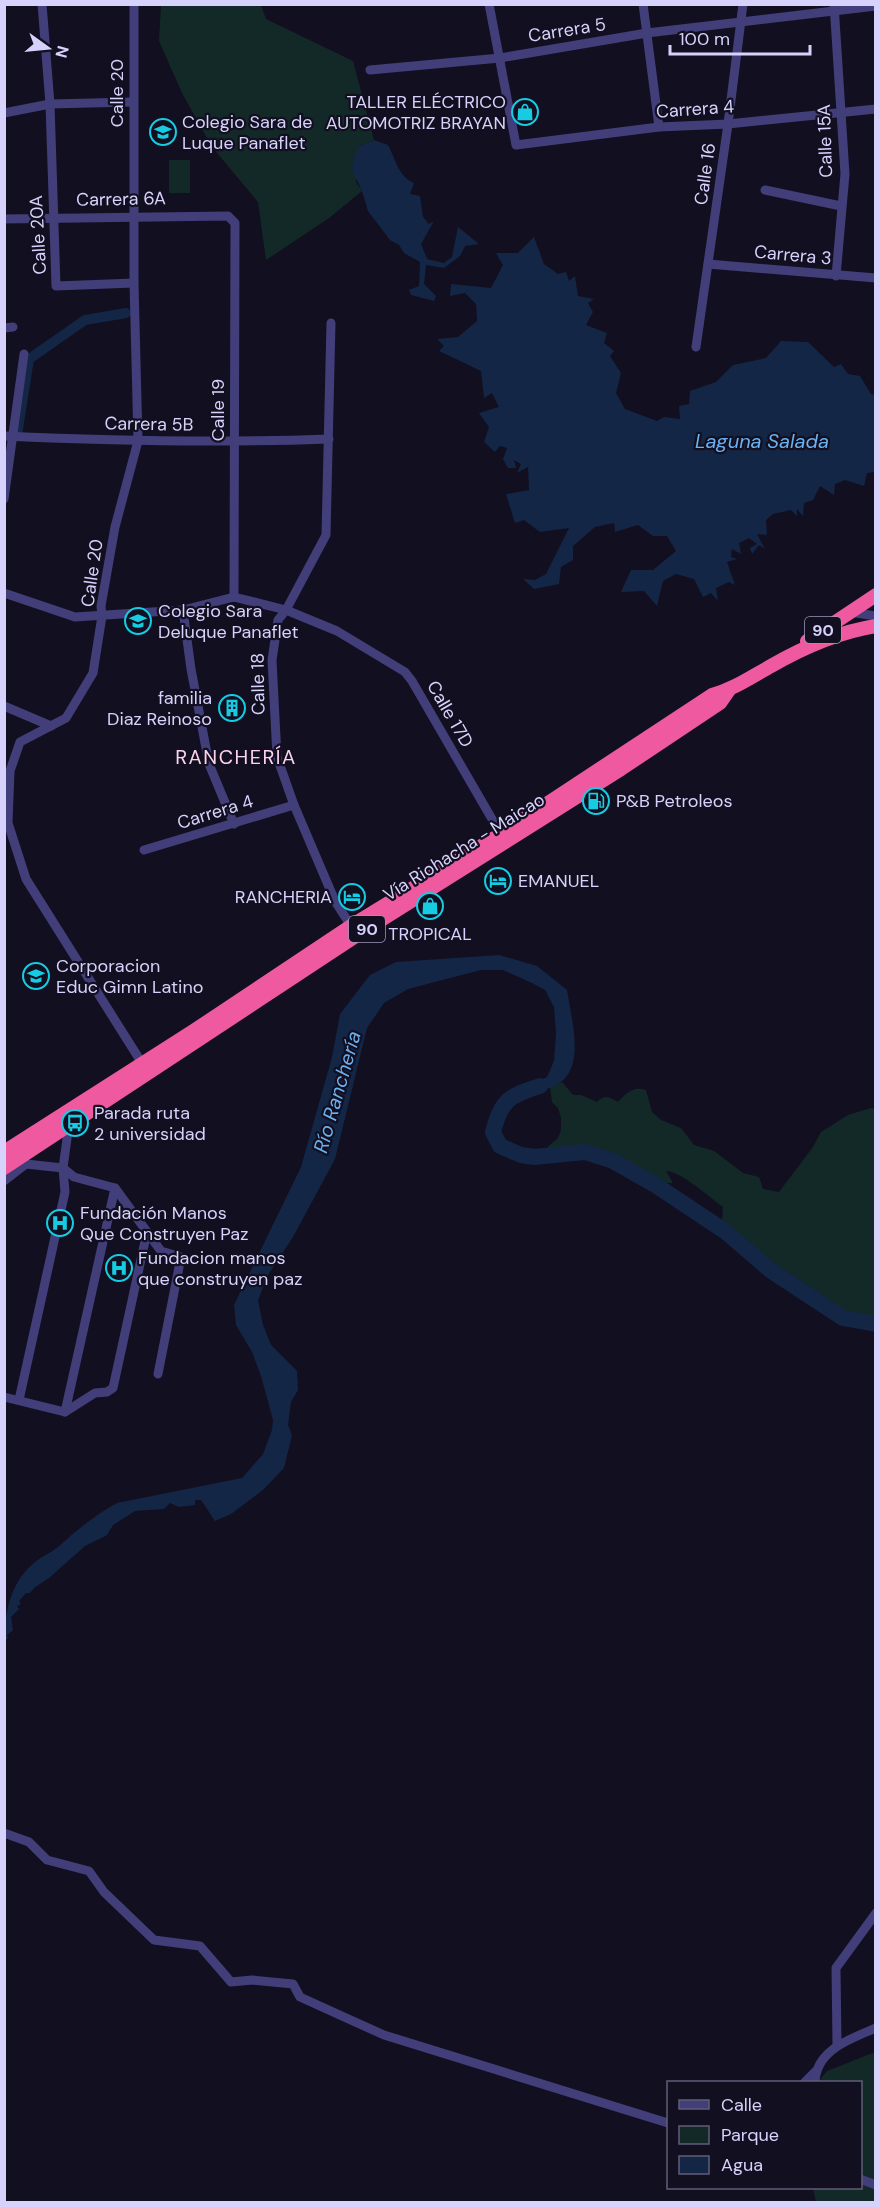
<svg xmlns="http://www.w3.org/2000/svg" width="880" height="2207" viewBox="0 0 880 2207" font-family="'DM Sans',sans-serif">
	<style>
		.green { fill: #132928 }
		.water { fill: #142645 }
		.lines { fill: none; stroke-linecap: round; stroke-linejoin: round }
		.canal { stroke: #142645; stroke-width: 10 }
		.river { stroke: #142645; stroke-width: 16 }
		.minor { stroke: #413e7a; stroke-width: 9 }
		.highway { stroke: #ef599f; stroke-width: 14 }
		.labels { text-anchor: middle; dominant-baseline: central; stroke-width: 4.5; stroke-linejoin: round; paint-order: stroke }
		.shield { fill: #120f20; stroke: #9c98b9; stroke-width: 1.5 }
		.shield-label { font-size: 16px; font-weight: bold; fill: #d7d2fb }
		.street-label { font-size: 18px; fill: #d7d2fb; stroke: #120f20 }
		.poi-label { font-size: 18px; fill: #d7d2fb; stroke: #120f20; text-anchor: start }
		.water-label { font-size: 20px; font-style: italic; fill: #6ab1f1; stroke: #120f20 }
		.neighbourhood-label { font-size: 20px; letter-spacing: 1.5px; fill: #fbd4ec; stroke: #120f20 }
	</style>
	<rect width="100%" height="100%" fill="#120f20"/>
	<g class="green">
		<polygon points="161,5 261,5 266,19 353,61 374,140 360,146 356,182 362,191 329,218 266,260 258,202 212,147 182,93 159,41"/>
		<rect x="169" y="160" width="21" height="33"/>
		<path d="M 562,1082 L 573,1095 L 581,1095 L 597,1102 C 605,1094 609,1097 618,1102 C 627,1093 633,1086 646,1090 L 652,1112 L 661,1120 L 681,1128 L 694,1145 L 714,1151 L 743,1173 L 759,1177 L 763,1189 L 779,1192 L 813,1147 L 821,1132 L 848,1115 L 871,1108 L 875,1109 L 875,1324 L 843,1318 L 770,1270 L 726,1232 L 722,1222 L 723,1207 C 709,1197 681,1171 666,1171 L 673,1183 C 669,1183 662,1183 658,1182 C 637,1174 621,1148 595,1150 L 593,1155 L 583,1152 L 543,1156 L 543,1151 L 558,1138 L 561,1130 L 561,1118 L 558,1108 L 552,1102 L 550,1087 Z"/>
		<polygon points="875,2052 875,2202 816,2202 813,2188 860,2188 860,2082 818,2082 827,2071"/>
	</g>
	<g class="water">
		<path d="M 374,140 L 388,145 C 396,160 398,176 414,183 L 410,194 L 420,196 L 423,217 L 429,224 L 434,221 L 421,244 L 427,259 L 444,263 L 452,257 L 458,227 L 479,244 L 465,246 L 460,256 L 444,268 L 426,265 L 424,284 L 436,296 L 434,301 L 411,295 L 409,290 L 419,286 L 420,262 L 404,253 L 399,245 L 390,240 L 368,211 L 362,191 L 352,170 L 354,157 L 360,146 Z"/>
		<polygon points="534,237 544,264 558,274 566,272 569,281 575,276 578,296 594,299 588,303 593,312 586,325 607,333 604,343 614,351 610,356 621,373 616,393 625,409 657,421 664,417 680,419 679,406 689,404 690,391 716,382 733,365 766,358 781,341 808,342 834,367 841,364 848,374 860,376 871,394 875,395 875,472 867,473 864,486 845,480 835,484 834,495 820,486 813,500 804,503 803,516 797,509 797,516 791,510 773,514 766,520 767,535 757,534 765,549 759,545 752,554 750,548 757,544 749,538 739,543 741,554 732,549 731,557 737,559 727,562 735,585 729,582 716,588 718,601 711,593 703,597 694,579 676,574 663,581 657,606 644,591 621,592 631,570 653,570 676,551 667,536 653,536 638,525 615,532 614,523 595,527 573,546 573,560 561,567 559,584 534,589 523,579 535,580 546,574 569,528 540,532 524,520 515,523 506,494 529,490 528,467 517,473 521,464 514,460 516,468 508,468 503,459 507,448 500,446 495,452 484,442 489,427 479,413 499,407 492,393 484,398 481,371 439,351 444,346 437,339 458,337 477,321 476,304 465,293 450,296 451,284 491,288 503,265 496,253 518,253"/>
		<path d="M 499,955 L 537,966 L 567,990 C 575,1038 592,1093 521,1092 L 533,1083 L 547,1077 L 554,1061 L 556,1034 L 554,1007 L 545,990 L 532,983 L 503,970 L 481,970 L 408,989 L 384,1003 L 367,1028 L 335,1159 L 293,1237 L 268,1275 L 258,1300 L 263,1325 L 271,1345 L 297,1371 L 298,1390 L 291,1402 L 288,1425 L 292,1435 L 284,1468 L 263,1490 L 231,1514 L 215,1521 L 201,1500 L 195,1500 L 195,1505 L 179,1507 L 170,1503 L 164,1509 L 135,1511 L 113,1525 L 107,1535 L 85,1546 L 49,1578 L 34,1588 L 30,1593 L 26,1593 L 19,1601 L 21,1604 L 17,1606 L 19,1609 L 11,1617 L 13,1630 L 7,1635 L 8,1638 L 5,1641 C 4,1613 11,1581 35,1562 C 42,1556 51,1553 58,1547 C 77,1530 95,1515 117,1503 L 242,1478 L 263,1454 L 272,1430 L 273,1420 L 261,1376 L 252,1352 L 236,1325 L 234,1305 L 301,1167 L 332,1057 L 340,1014 L 370,975 L 396,962 Z"/>
	</g>
	<g class="lines">
		<polyline class="canal" points="17,435 29,359 85,320 126,313"/>
		<path class="river" d="M 540,1086 C 509,1096 501,1100 493,1132 L 500,1146 L 521,1155 L 534,1157 L 585,1152 L 613,1161 L 657,1186 L 726,1232 L 770,1270 L 843,1318 L 876,1324"/>
		<g class="minor">
			<polyline points="42,4 50,104 56,286 134,283"/>
			<polyline points="134,4 134,283 138,441 115,527 101,606 102,616 93,673 66,718 20,742 10,771 8,823 26,879 145,1068"/>
			<polyline points="489,4 516,145 659,127 728,124 876,109"/>
			<polyline points="643,4 659,127"/>
			<polyline points="834,4 845,174 836,276"/>
			<polyline points="370,70 500,58 647,33 876,6"/>
			<polyline points="4,113 50,104 133,102"/>
			<polyline points="765,190 841,206"/>
			<polyline points="4,219 228,216 235,223 234,597"/>
			<polyline points="708,264 876,278"/>
			<polyline points="331,323 326,535 286,610 278,620 272,660 277,757 294,805 335,901 351,926"/>
			<polyline points="4,328 13,327"/>
			<polyline points="696,347 728,124 743,4"/>
			<path d="M 4,436 C 113,441 221,443 329,439"/>
			<polyline points="4,499 24,354"/>
			<polyline points="4,593 75,617 183,610 234,597 286,610 337,631 405,672 412,681 503,838"/>
			<polyline points="183,610 191,669 209,764 234,824"/>
			<polyline points="849,612 876,616"/>
			<polyline points="4,706 51,726"/>
			<polyline points="144,850 294,805"/>
			<polyline points="69,1124 63,1168 74,1177 115,1188 161,1251 181,1257 158,1374"/>
			<polyline points="4,1181 26,1164 63,1168 65,1192 19,1400"/>
			<polyline points="4,1397 65,1412 95,1393 107,1392 113,1388 147,1232"/>
			<polyline points="65,1412 115,1188"/>
			<polyline points="4,1833 29,1842 47,1860 89,1871 104,1892 154,1940 200,1946 231,1982 252,1980 293,1984 300,1997 384,2035 668,2123"/>
			<polyline points="837,2044 836,1968 876,1913"/>
			<polyline points="805,2082 816,2071"/>
			<path d="M 815,2082 C 816,2050 850,2039 876,2028"/>
			<polyline points="860,2179 876,2185"/>
		</g>
		<g class="highway">
			<polyline points="807,641 876,595"/>
			<path d="M 4,1152 L 192,1032 L 351,926 L 501,834 L 712,695 C 734,689 751,677 771,666 C 804,647 838,632 876,626"/>
			<polyline points="4,1168 359,934 621,769 720,703 729,690"/>
		</g>
	</g>
	<defs>
		<symbol id="shop-ring" viewBox="-11 -11 22 22"><circle r="9.5" fill="#120f20" stroke="#16cce3" stroke-width="1.5"/><path d="M-5-2.5h2.3a2.7 3.5 0 0 1 5.4 0H5L5.5 6h-11ZM-1.5-2.5h3a1.5 2.3 0 0 0-3 0Z" fill="#16cce3"/></symbol>
		<symbol id="school-ring" viewBox="-11 -11 22 22"><circle r="9.5" fill="#120f20" stroke="#16cce3" stroke-width="1.5"/><path d="M0-5L7-2L0 1L-7-2ZM-4 1L0 2.5L4 1V4Q0 6-4 4Z" fill="#16cce3"/></symbol>
		<symbol id="building-ring" viewBox="-11 -11 22 22"><circle r="9.5" fill="#120f20" stroke="#16cce3" stroke-width="1.5"/><path d="M-4-6H4V6H1V3H-1V6H-4ZM-2.5-4.3h1.7v1.8h-1.7ZM.8-4.3h1.7v1.8H.8ZM-2.5-1h1.7V.8h-1.7ZM.8-1h1.7V.8H.8Z" fill="#16cce3"/></symbol>
		<symbol id="fuel-ring" viewBox="-11 -11 22 22"><circle r="9.5" fill="#120f20" stroke="#16cce3" stroke-width="1.5"/><path d="M-5.5-6h7V0h2V4h1.3V-2.5L3-4.5l.8-.8L6-3V5H2.5V1h-1V6h-7ZM-4.2-4.7v3.2H.2V-4.7Z" fill="#16cce3"/></symbol>
		<symbol id="hotel-ring" viewBox="-11 -11 22 22"><circle r="9.5" fill="#120f20" stroke="#16cce3" stroke-width="1.5"/><path d="M-6-4.5h1.5V1H6V5H4.5V3h-9V5H-6ZM-4 0a1.8 1.8 0 1 1 3.6 0ZM.5 0V-2.5h3Q6-2.5 6 0Z" fill="#16cce3"/></symbol>
		<symbol id="bus-ring" viewBox="-11 -11 22 22"><circle r="9.5" fill="#120f20" stroke="#16cce3" stroke-width="1.5"/><path d="M-5-6H5V4H4V6H2V4H-2V6H-4V4H-5ZM-3.5-4V0h7V-4ZM-3.5 1.2v1.5H-2V1.2ZM2 1.2v1.5H3.5V1.2Z" fill="#16cce3"/></symbol>
		<symbol id="hospital-ring" viewBox="-11 -11 22 22"><circle r="9.5" fill="#120f20" stroke="#16cce3" stroke-width="1.5"/><path d="M-5-5h3v3.5h4V-5h3V5h-3V1.5h-4V5h-3Z" fill="#16cce3"/></symbol>
	</defs>
	<g fill-rule="evenodd">
		<use href="#shop-ring" x="510" y="97" width="30" height="30"/>
		<use href="#school-ring" x="148" y="117" width="30" height="30"/>
		<use href="#school-ring" x="123" y="606" width="30" height="30"/>
		<use href="#building-ring" x="217" y="693" width="30" height="30"/>
		<use href="#fuel-ring" x="581" y="786" width="30" height="30"/>
		<use href="#hotel-ring" x="483" y="866" width="30" height="30"/>
		<use href="#hotel-ring" x="337" y="882" width="30" height="30"/>
		<use href="#shop-ring" x="415" y="891" width="30" height="30"/>
		<use href="#school-ring" x="21" y="961" width="30" height="30"/>
		<use href="#bus-ring" x="60" y="1108" width="30" height="30"/>
		<use href="#hospital-ring" x="45" y="1208" width="30" height="30"/>
		<use href="#hospital-ring" x="104" y="1253" width="30" height="30"/>
	</g>
	<g class="labels">
		<g class="shield">
			<rect x="805" y="617" width="36" height="26" rx="4.5"/>
			<rect x="349" y="916" width="36" height="26" rx="4.5"/>
		</g>
		<g class="shield-label">
			<text x="823" y="630">90</text>
			<text x="367" y="929">90</text>
		</g>
		<g class="street-label">
			<text transform="translate(567 30) rotate(-9)">Carrera 5</text>
			<text transform="translate(117 93) rotate(-90)">Calle 20</text>
			<text transform="translate(695 109) rotate(-4)">Carrera 4</text>
			<text transform="translate(825 141) rotate(-92)">Calle 15A</text>
			<text transform="translate(705 174) rotate(-82)">Calle 16</text>
			<text transform="translate(121 199) rotate(-1)">Carrera 6A</text>
			<text transform="translate(38 235) rotate(-93)">Calle 20A</text>
			<text transform="translate(793 255) rotate(5)">Carrera 3</text>
			<text transform="translate(218 410) rotate(-90)">Calle 19</text>
			<text transform="translate(149 424) rotate(1)">Carrera 5B</text>
			<text transform="translate(92 573) rotate(-82)">Calle 20</text>
			<text transform="translate(258 684) rotate(-91)">Calle 18</text>
			<text transform="translate(450 714) rotate(60)">Calle 17D</text>
			<text transform="translate(215 812) rotate(-17)">Carrera 4</text>
			<text transform="translate(464 847) rotate(-32)">Vía Riohacha - Maicao</text>
		</g>
		<g class="poi-label">
			<text x="506" y="102" text-anchor="end">TALLER ELÉCTRICO<tspan x="506" dy="21">AUTOMOTRIZ BRAYAN</tspan></text>
			<text x="182" y="122">Colegio Sara de<tspan x="182" dy="21">Luque Panaflet</tspan></text>
			<text x="158" y="611">Colegio Sara<tspan x="158" dy="21">Deluque Panaflet</tspan></text>
			<text x="212" y="698" text-anchor="end">familia<tspan x="212" dy="21">Diaz Reinoso</tspan></text>
			<text x="616" y="801">P&amp;B Petroleos</text>
			<text x="518" y="881">EMANUEL</text>
			<text x="332" y="897" text-anchor="end">RANCHERIA</text>
			<text x="430" y="934" text-anchor="middle">TROPICAL</text>
			<text x="56" y="966">Corporacion<tspan x="56" dy="21">Educ Gimn Latino</tspan></text>
			<text x="94" y="1113">Parada ruta<tspan x="94" dy="21">2 universidad</tspan></text>
			<text x="80" y="1213">Fundación Manos<tspan x="80" dy="21">Que Construyen Paz</tspan></text>
			<text x="138" y="1258">Fundacion manos<tspan x="138" dy="21">que construyen paz</tspan></text>
		</g>
		<g class="water-label">
			<text x="762" y="441">Laguna Salada</text>
			<text transform="translate(337 1092) rotate(-74)">Río Ranchería</text>
		</g>
		<g class="neighbourhood-label">
			<text x="236" y="757">RANCHERÍA</text>
		</g>
	</g>
	<rect width="880" height="2207" fill="none" stroke="#d7d2fb" stroke-width="12"/>
	<rect x="667" y="2081" width="195" height="108" fill="#120f20" stroke="#615d78" stroke-width="1.5"/>
	<rect x="679" y="2100" width="30" height="9" fill="#413e7a" stroke="#615d78" stroke-width="1.5"/>
	<text x="721" y="2111" font-size="18" fill="#d7d2fb">Calle</text>
	<rect x="679" y="2126" width="30" height="18" fill="#132928" stroke="#615d78" stroke-width="1.5"/>
	<text x="721" y="2141" font-size="18" fill="#d7d2fb">Parque</text>
	<rect x="679" y="2156" width="30" height="18" fill="#142645" stroke="#615d78" stroke-width="1.5"/>
	<text x="721" y="2171" font-size="18" fill="#d7d2fb">Agua</text>
	<g transform="translate(48 48) rotate(105)" stroke="#120f20" stroke-width="4.5" paint-order="stroke">
	<path d="M0-4.5L10 22L0 15L-10 22Z" fill="#d7d2fb"/>
	<text y="-9" font-size="16" font-weight="bold" text-anchor="middle" fill="#d7d2fb">N</text>
	</g>
	<path d="M670 45v9h140v-9" fill="none" stroke="#d7d2fb" stroke-width="3"/>
	<text x="679" y="45" font-size="18" fill="#d7d2fb" stroke="#120f20" stroke-width="4.5" paint-order="stroke">100 m</text>
</svg>
